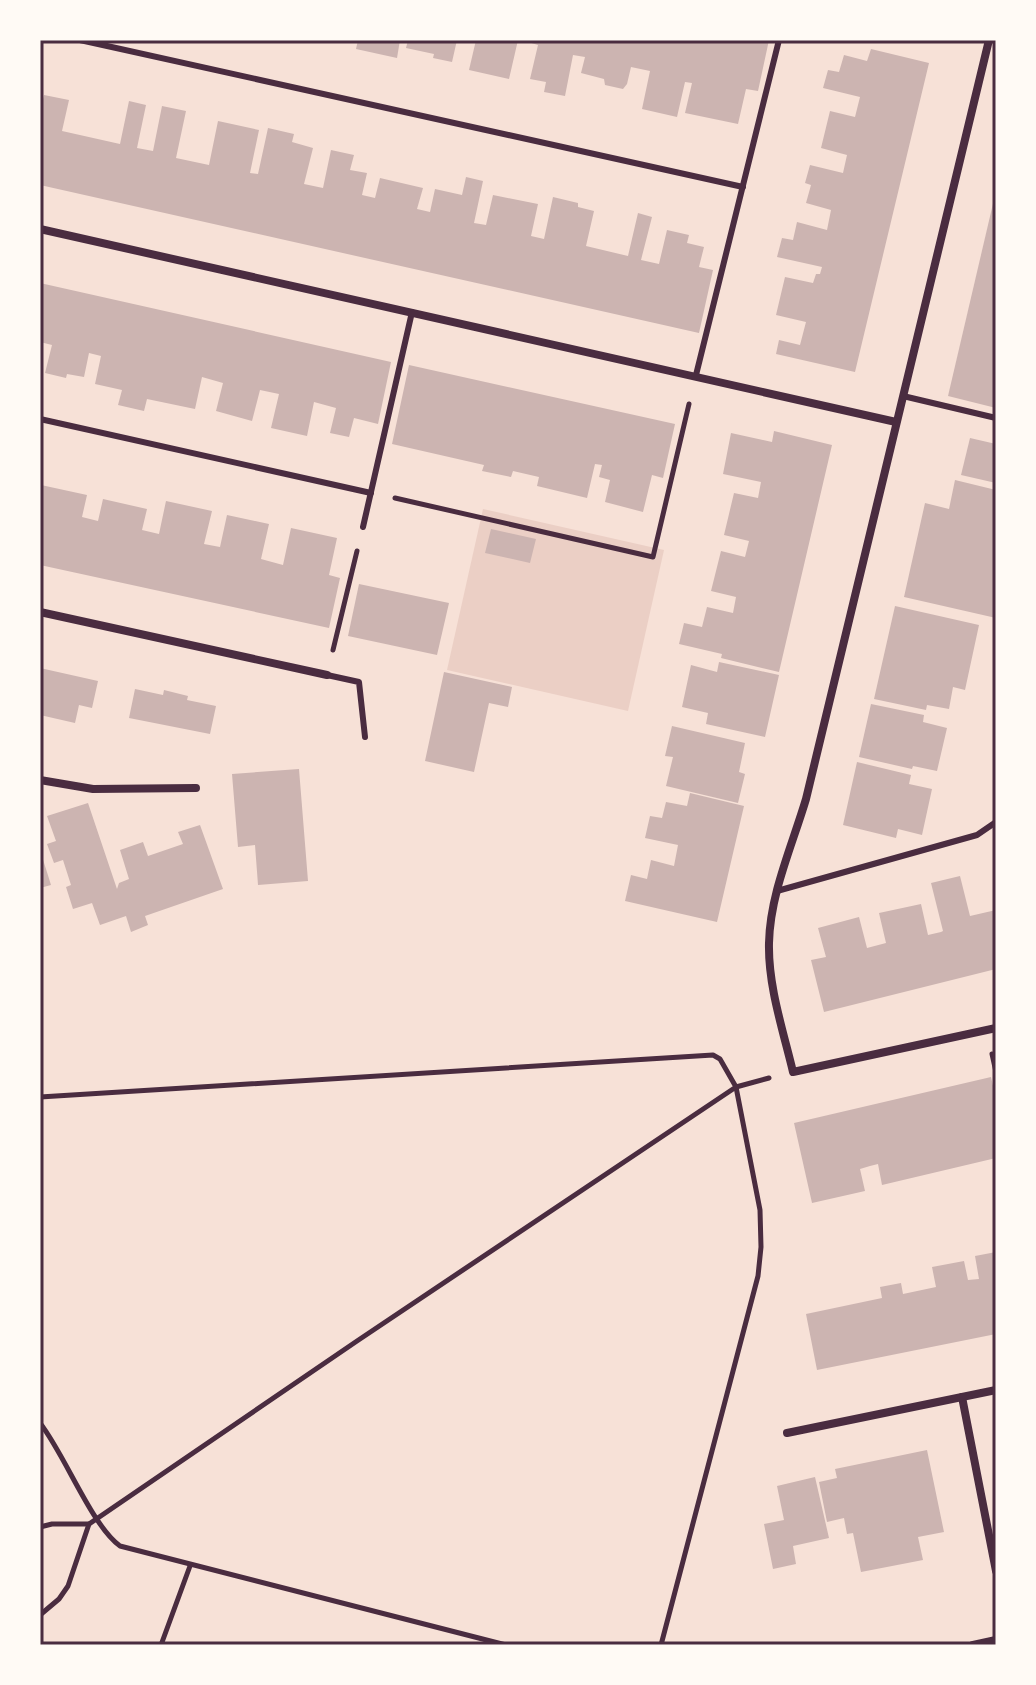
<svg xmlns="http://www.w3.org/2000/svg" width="1036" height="1685" viewBox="0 0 1036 1685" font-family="'DM Sans',sans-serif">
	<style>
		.green { fill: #ebcfc5 }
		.building { fill: #ccb4b1 }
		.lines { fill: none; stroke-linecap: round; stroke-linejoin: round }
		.path { stroke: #4a2c40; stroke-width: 5 }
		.service { stroke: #4a2c40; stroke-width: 6 }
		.minor { stroke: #4a2c40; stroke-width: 8 }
		.neatline { fill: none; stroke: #4a2c40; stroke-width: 3 }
	</style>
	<rect width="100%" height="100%" fill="#f7e1d7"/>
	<polygon class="green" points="483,509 664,550 628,711 447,670"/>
	<g class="building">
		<polygon points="358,40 400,40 397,58 356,49"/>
		<polygon points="408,40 457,40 452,62 433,58 434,54 406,48"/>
		<polygon points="476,40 518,40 509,79 469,70"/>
		<polygon points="521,40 769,40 758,91 746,89 738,124 685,113 692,83 685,82 677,117 642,109 650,71 631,67 627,84 623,89 605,85 604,79 581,73 585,57 573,55 565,96 544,92 546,82 530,79 538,45"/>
		<polygon points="871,49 929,63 855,372 776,354 779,340 800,345 806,322 776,315 785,277 813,283 816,274 820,274 822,267 777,257 782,238 793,240 797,222 827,230 831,210 806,203 811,185 805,183 810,165 843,173 847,155 821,148 830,111 855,117 860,97 823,88 828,70 839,72 844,55 867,61"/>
		<polygon points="44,95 69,100 62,131 120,144 129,101 146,105 137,148 153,151 162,106 186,111 176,158 209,165 218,121 259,130 250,173 258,174 268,128 294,134 292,142 313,148 304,184 323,188 331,150 354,155 350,170 367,173 362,195 375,198 380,178 423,188 417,209 430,212 435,189 462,195 466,177 483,181 474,223 486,225 493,195 538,204 531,236 544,239 553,197 578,203 578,207 594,211 586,246 628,256 638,213 652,217 641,260 659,264 667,230 689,235 687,243 704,247 699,267 713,270 699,333 40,185 40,111"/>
		<polygon points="995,195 996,196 996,408 948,396"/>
		<polygon points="40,283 391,362 378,424 354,418 349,437 330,433 336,408 314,402 307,436 271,428 279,394 260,390 252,421 216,411 223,383 202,377 195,409 147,399 144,411 118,405 122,390 95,384 101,356 89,353 84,377 67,374 66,378 45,373 52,345 40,342"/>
		<polygon points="409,365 675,424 663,478 652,475 643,512 605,502 610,480 599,477 602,465 595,464 587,498 537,486 539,477 513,471 511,477 482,471 484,465 392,444"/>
		<polygon points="774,431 832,445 779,672 721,658 722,654 679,644 684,623 702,627 707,607 733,613 736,597 711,591 721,551 745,557 749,541 724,535 734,493 758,498 761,482 723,474 731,433 772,442"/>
		<polygon points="970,438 996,444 996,483 961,475"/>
		<polygon points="955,480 996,490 996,618 904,597 925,503 949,509"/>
		<polygon points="41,485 87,495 82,517 98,521 103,499 147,509 142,530 159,534 166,501 212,511 204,544 220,547 227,515 269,524 261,559 283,565 291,528 337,538 329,575 340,578 329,628 40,565"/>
		<polygon points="491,529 536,539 530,563 485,553"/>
		<polygon points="359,584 449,603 437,655 348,636"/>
		<polygon points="895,606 979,625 965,690 953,687 949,709 927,705 926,710 874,699"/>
		<polygon points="719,662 779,675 765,737 706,724 708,713 682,707 691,665 717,672"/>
		<polygon points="40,668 98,681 92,708 79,705 75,723 40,715"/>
		<polygon points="444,672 512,687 508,707 489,703 474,772 425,761"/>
		<polygon points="135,689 163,695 164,690 188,696 187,700 216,706 210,734 129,718"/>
		<polygon points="871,704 924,715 923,722 947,728 937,771 913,766 912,769 859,757"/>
		<polygon points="672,726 745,743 739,772 745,774 738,803 666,786 673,757 665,756"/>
		<polygon points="857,762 911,775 909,784 932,789 922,835 898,829 896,838 843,825"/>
		<polygon points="299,769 308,881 258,885 255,845 238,847 232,774"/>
		<polygon points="690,793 744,806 717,922 625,901 631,875 647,879 651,860 674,866 678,845 645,838 650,816 662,818 666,802 687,806"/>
		<polygon points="88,803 117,889 119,883 129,879 120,850 143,842 148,856 183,844 178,832 200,825 223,889 145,916 148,925 131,932 126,916 100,925 92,903 73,909 66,887 71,885 63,860 54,863 47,844 56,841 47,816"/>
		<polygon points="40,850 51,885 40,888"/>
		<polygon points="960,876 970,916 996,910 996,969 824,1012 811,960 826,957 818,928 859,917 867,948 886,943 879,913 921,904 928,935 941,932 943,931 931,883"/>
		<polygon points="991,1077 996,1099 996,1158 882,1185 878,1164 870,1166 860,1169 865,1191 812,1203 794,1123"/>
		<polygon points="996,1252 996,1334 817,1370 806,1314 882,1298 880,1287 901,1283 903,1294 936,1287 932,1267 964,1261 968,1280 979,1279 975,1256"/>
		<polygon points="927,1450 944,1532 918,1537 923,1560 861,1572 853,1533 847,1534 844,1518 827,1522 819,1482 837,1478 835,1469"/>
		<polygon points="815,1477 829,1538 793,1546 796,1564 773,1569 764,1524 784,1520 777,1486"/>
	</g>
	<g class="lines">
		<g class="path">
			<polyline points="395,498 653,557 689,404"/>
			<polyline points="333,650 357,551"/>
			<polyline points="992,1054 996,1072"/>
			<polyline points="40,1097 713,1055 720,1059 736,1087 357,1341 89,1524 68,1586 59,1599 40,1615"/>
			<path d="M 40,1423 C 65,1455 92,1526 120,1546 L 506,1645"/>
			<polyline points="40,1527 52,1524 89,1524"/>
			<polyline points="161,1645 190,1566"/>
			<polyline points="661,1645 758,1276 761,1247 760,1210 736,1087 769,1078"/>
		</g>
		<g class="service">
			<polyline points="80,40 743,187"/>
			<polyline points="696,375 779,40"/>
			<polyline points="903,396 996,418"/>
			<polyline points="40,419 371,493"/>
			<polyline points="363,527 412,312"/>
			<polyline points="327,675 359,682 365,737"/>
			<polyline points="777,891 977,835 996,822"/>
		</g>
		<g class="minor">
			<path d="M 989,40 L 806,799 C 792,846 770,894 769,943 C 768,986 783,1030 793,1072 L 996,1028"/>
			<polyline points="40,229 896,422"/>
			<polyline points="40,612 327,675"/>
			<polyline points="40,780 93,789 196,788"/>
			<polyline points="962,1397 996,1571"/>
			<polyline points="787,1433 996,1390"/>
			<polyline points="973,1645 996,1640"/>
		</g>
	</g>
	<rect width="1036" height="1685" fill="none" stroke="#fffaf5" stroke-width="84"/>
	<rect x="42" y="42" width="952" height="1601" class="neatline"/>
</svg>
